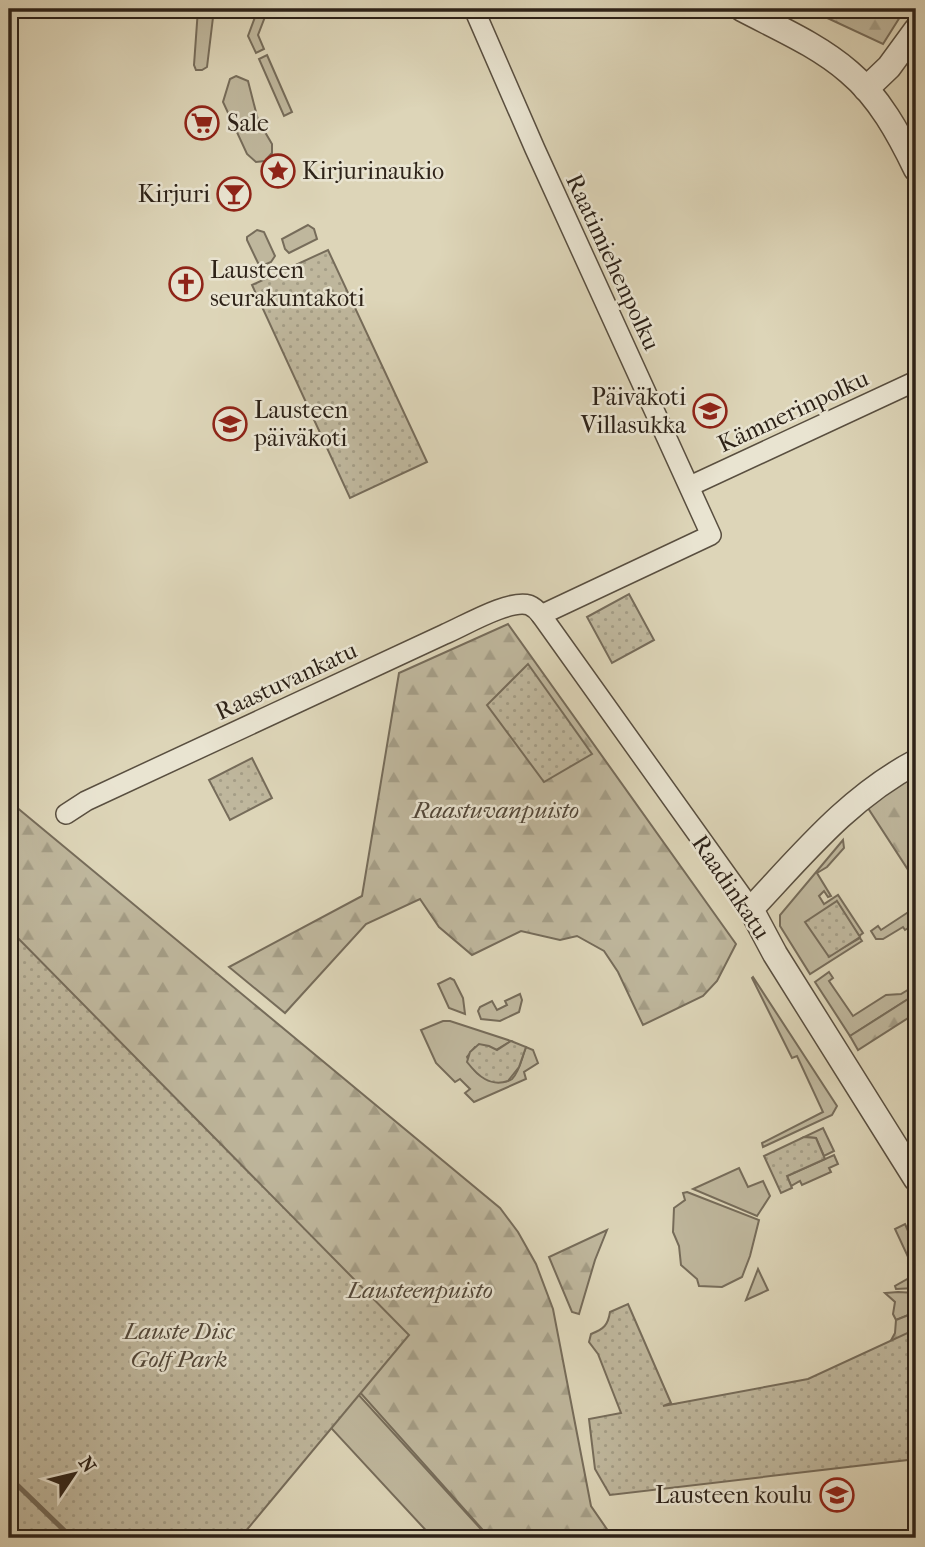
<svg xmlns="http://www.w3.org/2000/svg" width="925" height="1547" viewBox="0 0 925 1547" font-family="'IM FELL French Canon',serif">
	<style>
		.grass { fill: #bfb79d; stroke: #766c5a; stroke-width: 2 }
		.forest { fill: url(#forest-firs); stroke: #766c5a; stroke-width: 2 }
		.park { fill: url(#park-dots); stroke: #766c5a; stroke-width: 2 }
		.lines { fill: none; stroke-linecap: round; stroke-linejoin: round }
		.stream { stroke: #736958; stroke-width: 5 }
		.minor-casing { stroke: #594f40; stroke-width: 22 }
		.tertiary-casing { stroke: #594f40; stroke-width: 27 }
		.minor { stroke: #e9e4d1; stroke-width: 19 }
		.tertiary { stroke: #e9e4d1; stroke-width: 24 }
		.labels { text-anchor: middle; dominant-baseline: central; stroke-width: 5; stroke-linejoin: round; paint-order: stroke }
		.poi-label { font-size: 24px; fill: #2d2218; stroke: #e9e4d1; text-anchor: start }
		.street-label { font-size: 24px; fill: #2d2218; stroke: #e9e4d1 }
		.park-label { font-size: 24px; font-style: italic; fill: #524739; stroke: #e9e4d1 }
	</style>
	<defs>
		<pattern id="forest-firs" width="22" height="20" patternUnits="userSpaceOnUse" patternTransform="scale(1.75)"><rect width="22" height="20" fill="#bfb79d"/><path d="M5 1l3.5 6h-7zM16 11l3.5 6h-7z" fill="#a49d86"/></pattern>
		<pattern id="park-dots" width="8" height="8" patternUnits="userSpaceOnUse" patternTransform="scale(1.75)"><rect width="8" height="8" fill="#bfb79d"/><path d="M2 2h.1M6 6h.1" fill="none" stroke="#a49d86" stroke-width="1.8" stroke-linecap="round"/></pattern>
	</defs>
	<rect width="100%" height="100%" fill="#ddd5b8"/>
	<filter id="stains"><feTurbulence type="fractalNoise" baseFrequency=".00286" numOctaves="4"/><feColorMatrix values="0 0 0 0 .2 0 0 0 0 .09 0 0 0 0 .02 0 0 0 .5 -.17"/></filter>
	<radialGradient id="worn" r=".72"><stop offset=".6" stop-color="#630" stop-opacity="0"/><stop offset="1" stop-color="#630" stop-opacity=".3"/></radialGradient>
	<g class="grass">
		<polygon points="198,9 214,9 207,67 202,70 196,70 194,65"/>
		<polygon points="258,9 268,9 258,35 264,49 256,53 248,36"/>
		<polygon points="267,55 292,112 284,116 259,59"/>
		<polygon points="236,76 248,81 258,120 272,144 272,153 265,161 256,162 247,154 223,102 230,79"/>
		<polygon points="308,225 314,229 317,239 289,253 285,249 282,239"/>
		<polygon points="257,230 264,232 275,256 271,262 264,265 258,263 247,240 247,237"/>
		<polygon points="843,840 844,848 827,867 817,873 831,896 828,897 824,891 819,896 824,904 838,895 863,933 859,936 837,902 829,956 860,938 862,941 810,974 780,926 780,915"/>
		<polygon points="916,907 916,923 905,930 903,927 883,939 876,939 871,931 878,926 881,930"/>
		<polygon points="829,972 833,978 829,981 853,1016 886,995 901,994 916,985 916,994 850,1036 815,982"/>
		<polygon points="753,977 837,1106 832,1115 763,1147 762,1143 823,1112 797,1056 792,1058 752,978"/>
		<polygon points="450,978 454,980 463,998 465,1014 449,1008 438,984"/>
		<polygon points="520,994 522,1000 519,1012 500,1021 481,1019 478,1011 480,1007 492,1001 497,1010 507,1005 505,1001"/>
		<polygon points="9,1011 489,1538 433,1538 9,1080"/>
		<path d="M 443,1021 L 450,1021 L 511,1041 L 496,1050 L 475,1047 L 467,1057 C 473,1072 479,1078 496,1081 C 501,1082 507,1083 512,1079 C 520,1071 522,1057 526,1047 L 533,1050 L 538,1063 L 524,1072 L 526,1079 L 474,1102 L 465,1093 L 470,1089 L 460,1079 L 455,1082 L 436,1063 L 421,1030 Z"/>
		<polygon points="823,1128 834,1151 824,1156 816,1138 804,1137"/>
		<polygon points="834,1155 838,1164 829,1168 831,1172 802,1185 800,1181 791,1186 787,1176"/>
		<polygon points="739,1168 748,1187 763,1181 770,1196 757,1216 693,1189"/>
		<polygon points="687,1192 759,1220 750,1256 742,1277 722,1287 699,1286 697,1279 681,1265 679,1246 673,1232 674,1208 685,1200 683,1193"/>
		<polygon points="905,1224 916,1249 916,1288 896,1289 895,1286 916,1274 895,1229"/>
		<polygon points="758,1269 768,1290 746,1300"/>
		<polygon points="898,1292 916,1293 916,1312 896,1320 893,1314 895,1302 885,1293"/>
	</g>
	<g class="forest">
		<polygon points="808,9 905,9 883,44"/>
		<polygon points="508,624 736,944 717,981 703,996 643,1025 618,972 604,951 577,936 560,940 521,931 472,955 439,927 420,899 366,924 285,1013 229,967 362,896 399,673"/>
		<polygon points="916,774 916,882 866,805"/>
		<polygon points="9,801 500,1208 518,1232 536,1264 553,1309 591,1506 613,1538 490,1538 283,1306 9,1011"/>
		<polygon points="916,994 916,1013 858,1050 850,1036"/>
		<polygon points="607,1230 595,1260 579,1314 572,1312 549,1257"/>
		<polygon points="916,1312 916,1330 888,1346 895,1333 896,1320"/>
	</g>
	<g class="park">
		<polygon points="328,250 427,462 350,498 252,285"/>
		<polygon points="629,594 654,640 612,663 587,617"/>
		<polygon points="528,664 592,754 544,782 487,705"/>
		<polygon points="252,758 272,798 230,820 209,780"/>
		<polygon points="837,901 860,937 829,957 805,922"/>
		<polygon points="9,929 409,1335 240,1538 9,1538"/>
		<path d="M 511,1041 L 526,1047 L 519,1067 L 508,1081 C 490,1087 478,1076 467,1062 L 470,1052 L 479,1044 L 489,1046 L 497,1050 Z"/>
		<polygon points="804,1137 816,1138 825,1159 787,1176 792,1188 781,1193 764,1156"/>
		<path d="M 628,1304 L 671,1403 L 663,1406 L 808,1379 L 916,1329 L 916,1459 L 610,1495 L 595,1469 L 589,1419 L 621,1413 L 598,1354 L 589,1342 L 591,1334 C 604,1329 608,1325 610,1312 Z"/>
	</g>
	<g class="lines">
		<polyline class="stream" points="9,1477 72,1538"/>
		<defs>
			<g id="minor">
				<polyline points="474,9 535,149 711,535 541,615"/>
				<polyline points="690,486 916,381"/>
				<path d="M 66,814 L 86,801 L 445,634 C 464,626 509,599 529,605 C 534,607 538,611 541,615 L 751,909"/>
			</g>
			<g id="tertiary">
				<path d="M 742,9 C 778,28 818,45 849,72 C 879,97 899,134 916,169"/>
				<polyline points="866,89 889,67 916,30"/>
				<path d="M 916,762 C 849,797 802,855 751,909 L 775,954 L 916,1179"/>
			</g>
		</defs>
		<use href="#minor" class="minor-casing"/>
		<use href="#tertiary" class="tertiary-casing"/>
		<use href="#minor" class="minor"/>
		<use href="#tertiary" class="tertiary"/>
	</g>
	<defs>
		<symbol id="supermarket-ring" viewBox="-11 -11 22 22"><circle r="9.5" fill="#e9e4d1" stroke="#8f2418" stroke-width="1.5"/><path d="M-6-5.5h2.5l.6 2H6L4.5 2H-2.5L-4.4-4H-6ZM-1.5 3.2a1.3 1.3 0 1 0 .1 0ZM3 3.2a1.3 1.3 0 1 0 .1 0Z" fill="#8f2418"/></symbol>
		<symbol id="sight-ring" viewBox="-11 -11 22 22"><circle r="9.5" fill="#e9e4d1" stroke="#8f2418" stroke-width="1.5"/><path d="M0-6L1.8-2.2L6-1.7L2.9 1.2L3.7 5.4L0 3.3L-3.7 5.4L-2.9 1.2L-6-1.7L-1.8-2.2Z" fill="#8f2418"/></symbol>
		<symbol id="bar-ring" viewBox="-11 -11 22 22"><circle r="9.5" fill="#e9e4d1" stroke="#8f2418" stroke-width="1.5"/><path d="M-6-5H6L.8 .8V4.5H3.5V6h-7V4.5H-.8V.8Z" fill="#8f2418"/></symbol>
		<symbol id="church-ring" viewBox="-11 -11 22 22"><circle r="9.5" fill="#e9e4d1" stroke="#8f2418" stroke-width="1.5"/><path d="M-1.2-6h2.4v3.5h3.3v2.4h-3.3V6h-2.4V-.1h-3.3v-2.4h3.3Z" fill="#8f2418"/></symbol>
		<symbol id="school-ring" viewBox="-11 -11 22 22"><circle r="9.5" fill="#e9e4d1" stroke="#8f2418" stroke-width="1.5"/><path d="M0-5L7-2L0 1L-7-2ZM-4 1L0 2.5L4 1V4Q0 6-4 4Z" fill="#8f2418"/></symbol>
	</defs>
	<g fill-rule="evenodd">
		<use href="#supermarket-ring" x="183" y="104" width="38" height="38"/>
		<use href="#sight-ring" x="259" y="152" width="38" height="38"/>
		<use href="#bar-ring" x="215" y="175" width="38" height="38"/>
		<use href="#church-ring" x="167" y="265" width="38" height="38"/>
		<use href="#school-ring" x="691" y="392" width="38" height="38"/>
		<use href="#school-ring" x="211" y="405" width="38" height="38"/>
		<use href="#school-ring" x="818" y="1476" width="38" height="38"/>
	</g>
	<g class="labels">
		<g class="poi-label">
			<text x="227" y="123">Sale</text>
			<text x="302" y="171">Kirjurinaukio</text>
			<text x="210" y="194" text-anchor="end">Kirjuri</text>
			<text x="210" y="270">Lausteen<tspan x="210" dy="28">seurakuntakoti</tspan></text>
			<text x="686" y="397" text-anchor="end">Päiväkoti<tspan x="686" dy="28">Villasukka</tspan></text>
			<text x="254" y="410">Lausteen<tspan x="254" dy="28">päiväkoti</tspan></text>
			<text x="812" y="1495" text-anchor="end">Lausteen koulu</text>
		</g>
		<g class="street-label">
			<text transform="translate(613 262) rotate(65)">Raatimiehenpolku</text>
			<text transform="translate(793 411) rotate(-25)">Kämnerinpolku</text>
			<text transform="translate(286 681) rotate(-25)">Raastuvankatu</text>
			<text transform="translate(731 887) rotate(56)">Raadinkatu</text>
		</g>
		<g class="park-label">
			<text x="496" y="810">Raastuvanpuisto</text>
			<text x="420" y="1290">Lausteenpuisto</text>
			<text x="179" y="1331">Lauste Disc<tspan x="179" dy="28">Golf Park</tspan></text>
		</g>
	</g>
	<rect width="925" height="1547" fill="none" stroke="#ddd5b8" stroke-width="35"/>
	<rect x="10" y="10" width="904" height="1526" fill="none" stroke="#2d2218" stroke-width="3.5"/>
	<rect x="18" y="18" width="890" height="1512" fill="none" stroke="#2d2218" stroke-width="2"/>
	<g transform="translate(74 1474) rotate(55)" stroke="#e9e4d1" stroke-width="5" paint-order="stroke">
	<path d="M0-5L12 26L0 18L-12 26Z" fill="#2d2218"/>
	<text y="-10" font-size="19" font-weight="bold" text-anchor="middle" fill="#2d2218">N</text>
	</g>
	<rect width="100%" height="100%" filter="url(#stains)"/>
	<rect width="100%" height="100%" fill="url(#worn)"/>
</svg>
